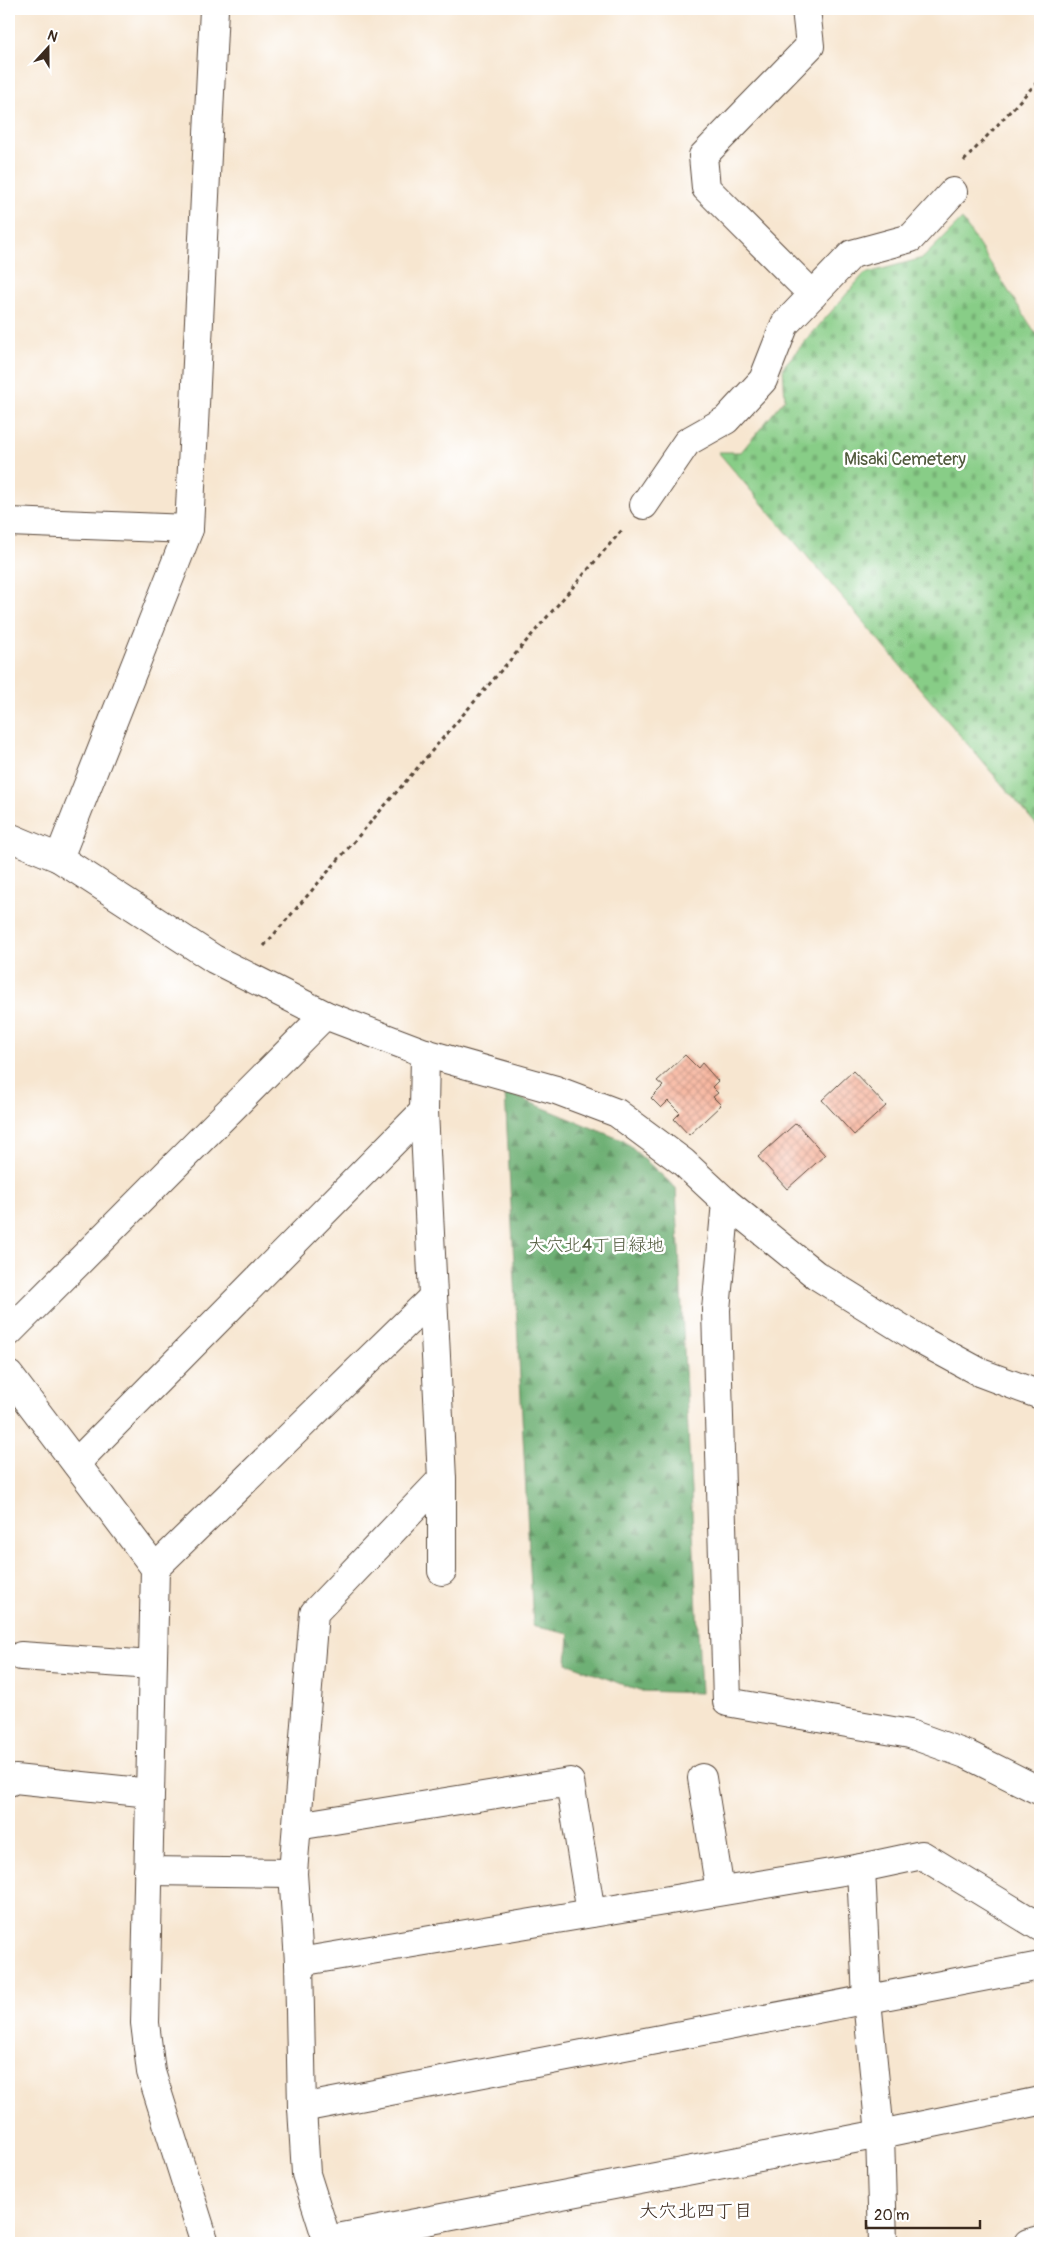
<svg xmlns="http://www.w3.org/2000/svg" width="1049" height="2252" viewBox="0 0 1049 2252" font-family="Pangolin,'Klee One',sans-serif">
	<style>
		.forest { fill: url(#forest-firs); stroke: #546d49 }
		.cemetery { fill: url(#cemetery-stones); stroke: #627c52 }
		.building { fill: url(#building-cross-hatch) }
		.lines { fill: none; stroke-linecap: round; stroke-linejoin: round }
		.minor-casing { stroke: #574639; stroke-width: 30 }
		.path { stroke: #574639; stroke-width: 3; stroke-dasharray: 4 4; stroke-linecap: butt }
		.minor { stroke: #fff; stroke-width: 28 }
		.labels { text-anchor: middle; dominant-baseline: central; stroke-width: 5; stroke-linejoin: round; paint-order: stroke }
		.park-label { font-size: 18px; fill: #525b3e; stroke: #fff }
		.neighbourhood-label { font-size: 19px; fill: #3b2a1e; stroke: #fff }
	</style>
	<defs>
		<pattern id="forest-firs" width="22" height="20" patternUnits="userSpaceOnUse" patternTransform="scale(1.25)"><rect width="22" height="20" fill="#6eb074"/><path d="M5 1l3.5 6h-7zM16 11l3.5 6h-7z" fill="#5c8f5f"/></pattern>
		<pattern id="cemetery-stones" width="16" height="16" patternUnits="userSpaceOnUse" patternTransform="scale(1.25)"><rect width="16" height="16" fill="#88cd87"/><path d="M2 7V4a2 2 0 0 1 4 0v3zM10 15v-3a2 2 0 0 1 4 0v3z" fill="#76b074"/></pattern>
		<pattern id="building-cross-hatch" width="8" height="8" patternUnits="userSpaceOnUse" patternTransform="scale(1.25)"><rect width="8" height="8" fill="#f7b097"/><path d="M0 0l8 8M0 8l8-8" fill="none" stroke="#c98f7b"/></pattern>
	</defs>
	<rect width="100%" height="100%" fill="#fff"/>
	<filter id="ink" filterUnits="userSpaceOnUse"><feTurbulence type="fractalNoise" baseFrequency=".02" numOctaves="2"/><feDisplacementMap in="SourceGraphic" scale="10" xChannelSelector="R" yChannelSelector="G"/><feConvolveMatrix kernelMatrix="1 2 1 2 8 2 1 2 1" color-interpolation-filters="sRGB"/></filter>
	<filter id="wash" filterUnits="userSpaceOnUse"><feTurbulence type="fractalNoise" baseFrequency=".0096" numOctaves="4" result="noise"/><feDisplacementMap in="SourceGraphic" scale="20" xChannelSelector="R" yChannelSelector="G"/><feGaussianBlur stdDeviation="1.12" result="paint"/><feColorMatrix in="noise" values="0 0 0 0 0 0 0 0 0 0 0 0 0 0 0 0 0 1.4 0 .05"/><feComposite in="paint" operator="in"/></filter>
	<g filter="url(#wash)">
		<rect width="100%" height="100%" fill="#f7e6d0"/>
		<polygon class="forest" points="505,1092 624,1141 676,1188 701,1693 639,1691 567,1663 569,1634 533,1626"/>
		<polygon class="cemetery" points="962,219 1040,340 1040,829 718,452 741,452 785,399 783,367 864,274 923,258"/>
		<g id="blocks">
			<g class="building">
				<polygon points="685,1055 698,1068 702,1063 718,1081 712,1087 718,1093 713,1097 721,1105 689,1135 674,1119 680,1113 668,1101 661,1108 651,1098 663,1086 657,1081"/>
				<polygon points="853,1071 886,1106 854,1135 822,1100"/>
				<polygon points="796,1123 825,1155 787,1189 758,1157"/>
			</g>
		</g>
	</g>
	<g filter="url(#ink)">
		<use href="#blocks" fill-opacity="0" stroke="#574639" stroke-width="1"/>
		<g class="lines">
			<defs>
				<g id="minor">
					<polyline points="806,9 810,46 703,156 706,188 813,295"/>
					<polyline points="644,505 687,442 726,420 763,380 785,324 852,254 911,238 953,192"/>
					<polyline points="9,522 189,529"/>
					<polyline points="9,837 59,858 214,959 325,1015 425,1053 556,1090 617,1113 683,1162 726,1202 816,1275 922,1341 981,1373 1040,1395"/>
					<polyline points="59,858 189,529 214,9"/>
					<polyline points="425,1053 424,1111 442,1479 442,1571"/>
					<polyline points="726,1202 716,1310 727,1702 910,1734 968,1755 1036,1789"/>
					<polyline points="9,1332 325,1015"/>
					<polyline points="9,1375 155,1568"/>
					<polyline points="76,1463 424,1111"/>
					<polyline points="21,1656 152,1665"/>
					<polyline points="702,1778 720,1891"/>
					<polyline points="9,1782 15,1779 150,1793"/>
					<polyline points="297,1826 570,1782 591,1913"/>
					<polyline points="861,1868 867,2000 880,2134 883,2243"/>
					<polyline points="148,1871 293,1873"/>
					<polyline points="299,1962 861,1868 922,1855 1040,1927"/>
					<polyline points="302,2108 1040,1966"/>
					<polyline points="327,2240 880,2134 1040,2101"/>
					<polyline points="205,2243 151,2072 145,2023 155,1568 431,1299"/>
					<polyline points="328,2243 306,2174 302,2108 299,1962 293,1873 314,1613 442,1479"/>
					<polyline points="1028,2243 1040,2240"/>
				</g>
			</defs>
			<use href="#minor" class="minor-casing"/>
			<g class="path">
				<polyline points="964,161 1040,79"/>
				<polyline points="264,946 622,530"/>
			</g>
			<use href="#minor" class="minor"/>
		</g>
	</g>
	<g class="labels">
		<g class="park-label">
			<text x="905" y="459">Misaki Cemetery</text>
			<text x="596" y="1245">大穴北4丁目緑地</text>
		</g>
		<g class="neighbourhood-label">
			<text x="696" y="2211">大穴北四丁目</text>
		</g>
	</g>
	<rect width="1049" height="2252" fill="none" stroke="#fff" stroke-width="30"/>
	<g transform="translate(48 48) rotate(21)" stroke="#ffffff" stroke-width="4" paint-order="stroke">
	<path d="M0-4L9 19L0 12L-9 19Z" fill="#3b2a1e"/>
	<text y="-8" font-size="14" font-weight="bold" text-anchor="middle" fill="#3b2a1e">N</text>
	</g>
	<path d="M866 2220v8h114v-8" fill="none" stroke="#3b2a1e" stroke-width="2.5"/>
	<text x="874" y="2220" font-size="15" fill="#3b2a1e" stroke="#ffffff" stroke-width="4" paint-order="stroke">20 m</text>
</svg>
